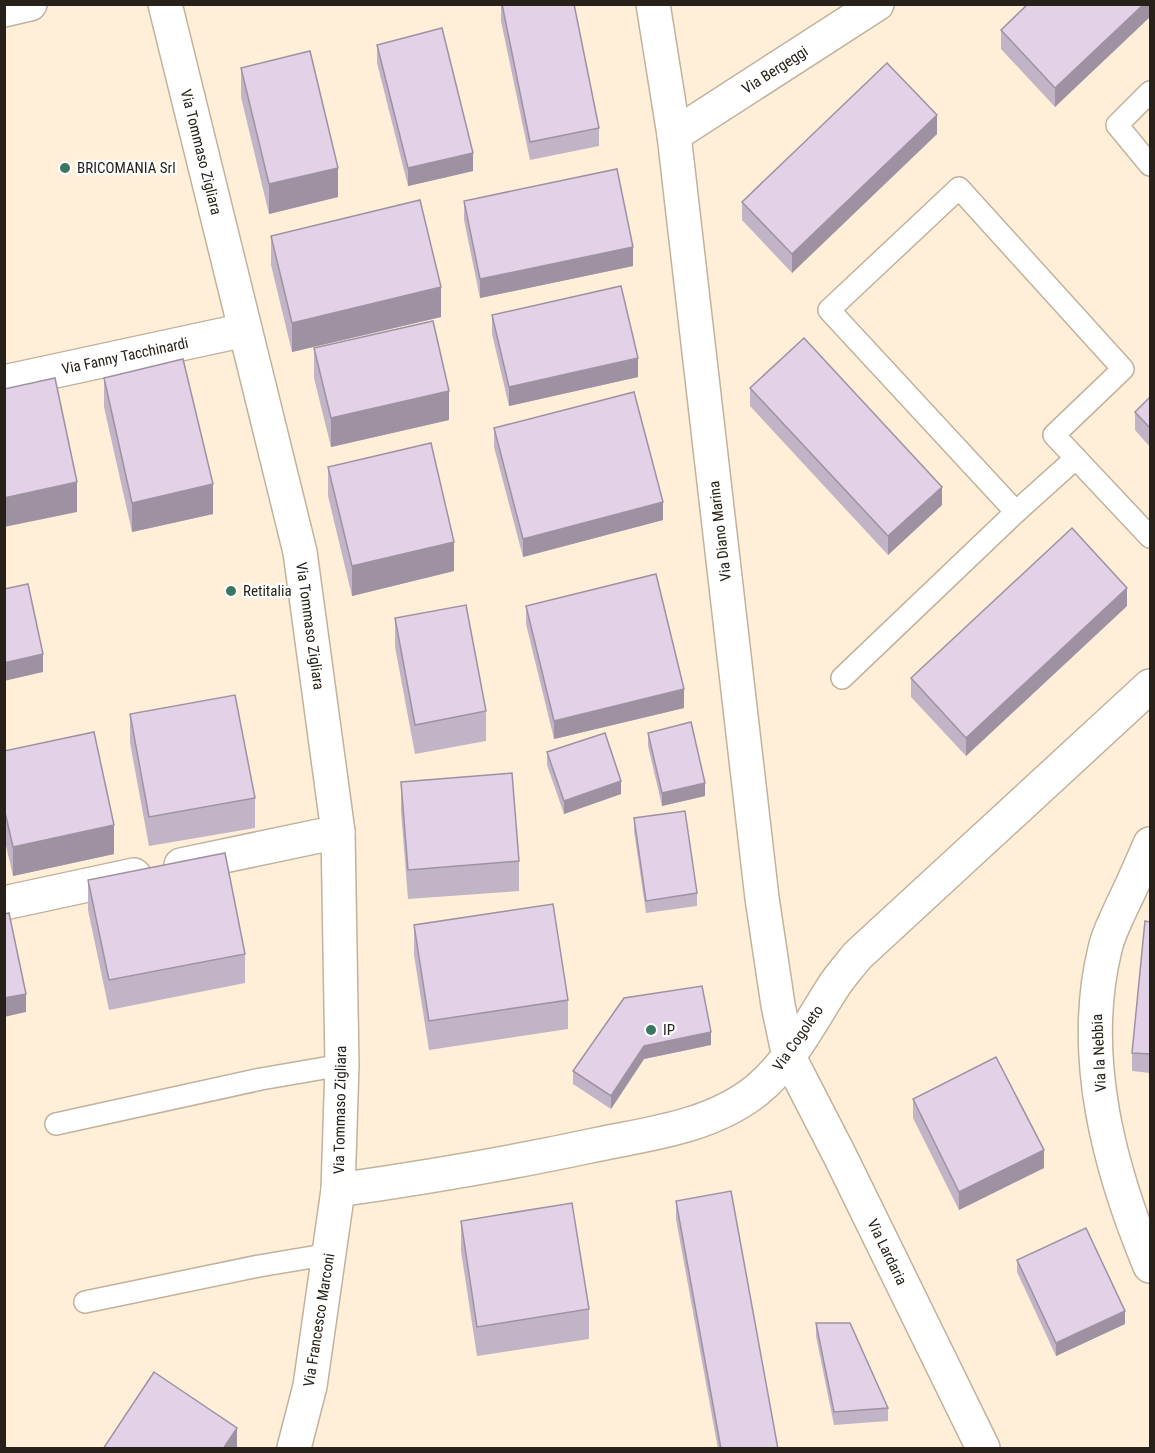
<svg xmlns="http://www.w3.org/2000/svg" width="1155" height="1453" viewBox="0 0 1155 1453" font-family="'Roboto Condensed',sans-serif">
	<style>
		.lines { fill: none; stroke-linecap: round; stroke-linejoin: round }
		.service-casing { stroke: #c1b29d; stroke-width: 24 }
		.minor-casing { stroke: #c1b29d; stroke-width: 36 }
		.tertiary-casing { stroke: #c1b29d; stroke-width: 36 }
		.service { stroke: #fff; stroke-width: 21 }
		.minor { stroke: #fff; stroke-width: 33 }
		.tertiary { stroke: #fff; stroke-width: 33 }
		.wall { fill: #c2b4c7 }
		.shaded-wall { fill: #9e92a2 }
		.building { fill: #e2d1e7; stroke: #9e92a2; stroke-width: 1.5 }
		.poi-dot { fill: #397764; stroke: #fefffe; stroke-width: 2 }
		.labels { text-anchor: middle; dominant-baseline: central; stroke-width: 4.5; stroke-linejoin: round; paint-order: stroke }
		.street-label { font-size: 15px; fill: #272119; stroke: #fefffe }
		.poi-label { font-size: 15px; fill: #272119; stroke: #fefffe; text-anchor: start }
	</style>
	<rect width="100%" height="100%" fill="#ffefd8"/>
	<g class="lines">
		<defs>
			<g id="service">
				<polyline points="1150,92 1117,125 1150,165"/>
				<polyline points="1076,458 1016,512 829,310 959,188 1123,369 1054,435 1150,537"/>
				<polyline points="842,678 1016,512"/>
				<polyline points="56,1124 261,1079 342,1065"/>
				<polyline points="85,1302 259,1266 330,1254"/>
			</g>
			<g id="minor">
				<polyline points="653,4 674,135 762,898 778,1005 789,1057 840,1156 983,1448"/>
				<polyline points="674,135 877,4"/>
				<polyline points="4,382 245,330"/>
				<path d="M 1150,844 C 1141,865 1132,886 1122,906 C 1116,920 1108,934 1105,949 C 1079,1055 1109,1168 1150,1266"/>
				<polyline points="181,865 338,832"/>
				<polyline points="4,903 134,875"/>
			</g>
			<g id="tertiary">
				<polyline points="165,4 300,552 338,832 342,1065 338,1190 310,1386 294,1448"/>
				<polyline points="4,10 30,4"/>
				<path d="M 338,1190 C 422,1178 506,1164 590,1146 C 646,1134 710,1128 757,1090 C 791,1062 811,1021 835,984 C 842,974 850,965 857,956 L 1150,686"/>
			</g>
		</defs>
		<use href="#service" class="service-casing"/>
		<use href="#minor" class="minor-casing"/>
		<use href="#tertiary" class="tertiary-casing"/>
		<use href="#service" class="service"/>
		<use href="#minor" class="minor"/>
		<use href="#tertiary" class="tertiary"/>
	</g>
	<g class="wall">
		<polygon points="501,4 599,128 599,146 530,160 501,21"/>
		<polygon points="1150,4 1055,107 1001,49 1001,30"/>
		<polygon points="377,45 473,171 408,186 377,63"/>
		<polygon points="241,68 338,197 269,214 241,97"/>
		<polygon points="937,134 792,273 742,220 742,202"/>
		<polygon points="464,201 633,266 480,298 464,220"/>
		<polygon points="271,236 441,317 292,352 271,265"/>
		<polygon points="492,315 638,377 509,406 492,334"/>
		<polygon points="314,348 449,420 331,447 314,378"/>
		<polygon points="104,378 213,514 132,532 104,407"/>
		<polygon points="750,388 942,505 888,555 750,406"/>
		<polygon points="1150,397 1150,447 1135,430 1135,412"/>
		<polygon points="494,428 663,520 523,557 494,447"/>
		<polygon points="328,467 454,571 352,596 328,496"/>
		<polygon points="526,606 684,708 554,739 526,624"/>
		<polygon points="1127,606 966,756 911,697 911,678"/>
		<polygon points="395,618 486,711 486,741 415,754 395,647"/>
		<polygon points="130,714 255,798 255,828 149,846 130,743"/>
		<polygon points="648,733 705,796 662,806 648,746"/>
		<polygon points="4,751 114,854 13,876 4,837"/>
		<polygon points="547,752 621,794 564,814 547,765"/>
		<polygon points="401,782 519,861 519,891 408,899 401,811"/>
		<polygon points="634,818 697,893 697,906 646,913 634,831"/>
		<polygon points="88,880 245,954 245,983 109,1010 88,910"/>
		<polygon points="1150,922 1150,1073 1132,1071 1132,1053"/>
		<polygon points="414,925 568,1000 568,1029 429,1050 414,955"/>
		<polygon points="711,1045 644,1059 611,1109 573,1084 573,1071"/>
		<polygon points="913,1099 1044,1168 959,1210 913,1118"/>
		<polygon points="676,1201 778,1449 718,1449 676,1219"/>
		<polygon points="461,1221 589,1309 589,1339 477,1356 461,1251"/>
		<polygon points="1017,1260 1125,1324 1056,1356 1017,1272"/>
		<polygon points="816,1323 888,1408 888,1421 834,1425 816,1336"/>
	</g>
	<g class="shaded-wall">
		<polygon points="1144,4 1150,4 1150,17 1055,107 1055,88"/>
		<polygon points="937,115 937,134 792,273 792,254"/>
		<polygon points="473,153 473,171 408,186 408,168"/>
		<polygon points="338,168 338,197 269,214 269,184"/>
		<polygon points="633,247 633,266 480,298 480,279"/>
		<polygon points="441,287 441,317 292,352 292,323"/>
		<polygon points="638,358 638,377 509,406 509,387"/>
		<polygon points="449,391 449,420 331,447 331,418"/>
		<polygon points="77,482 77,512 4,527 4,498"/>
		<polygon points="213,484 213,514 132,532 132,503"/>
		<polygon points="942,487 942,505 888,555 888,536"/>
		<polygon points="663,502 663,520 523,557 523,539"/>
		<polygon points="454,542 454,571 352,596 352,566"/>
		<polygon points="1127,588 1127,606 966,756 966,738"/>
		<polygon points="43,654 43,672 4,681 4,663"/>
		<polygon points="684,689 684,708 554,739 554,721"/>
		<polygon points="621,781 621,794 564,814 564,801"/>
		<polygon points="705,783 705,796 662,806 662,793"/>
		<polygon points="114,825 114,854 13,876 13,847"/>
		<polygon points="26,994 26,1012 4,1017 4,998"/>
		<polygon points="711,1032 711,1045 644,1059 611,1109 611,1096 644,1046"/>
		<polygon points="1044,1150 1044,1168 959,1210 959,1192"/>
		<polygon points="1125,1311 1125,1324 1056,1356 1056,1343"/>
		<polygon points="237,1428 237,1449 223,1449"/>
	</g>
	<g class="building">
		<polygon points="502,4 574,4 599,128 530,142"/>
		<polygon points="1028,4 1144,4 1055,88 1001,30"/>
		<polygon points="442,28 473,153 408,168 377,45"/>
		<polygon points="310,51 338,168 269,184 241,68"/>
		<polygon points="887,63 937,115 792,254 742,202"/>
		<polygon points="617,169 633,247 480,279 464,201"/>
		<polygon points="420,200 441,287 292,323 271,236"/>
		<polygon points="621,286 638,358 509,387 492,315"/>
		<polygon points="433,321 449,391 331,418 314,348"/>
		<polygon points="804,338 942,487 888,536 750,388"/>
		<polygon points="183,359 213,484 132,503 104,378"/>
		<polygon points="55,378 77,482 4,498 4,389"/>
		<polygon points="634,392 663,502 523,539 494,428"/>
		<polygon points="1150,397 1150,428 1135,412"/>
		<polygon points="431,443 454,542 352,566 328,467"/>
		<polygon points="1072,528 1127,588 966,738 911,678"/>
		<polygon points="656,574 684,689 554,721 526,606"/>
		<polygon points="28,584 43,654 4,663 4,589"/>
		<polygon points="466,605 486,711 415,725 395,618"/>
		<polygon points="235,695 255,798 149,817 130,714"/>
		<polygon points="691,722 705,783 662,793 648,733"/>
		<polygon points="94,732 114,825 13,847 4,808 4,751"/>
		<polygon points="605,733 621,781 564,801 547,752"/>
		<polygon points="512,773 519,861 408,870 401,782"/>
		<polygon points="685,811 697,893 646,901 634,818"/>
		<polygon points="225,853 245,954 109,980 88,880"/>
		<polygon points="553,904 568,1000 429,1021 414,925"/>
		<polygon points="9,913 26,994 4,998 4,914"/>
		<polygon points="1145,921 1150,922 1150,1054 1132,1053"/>
		<polygon points="702,986 711,1032 644,1046 611,1096 573,1071 624,998"/>
		<polygon points="996,1057 1044,1150 959,1192 913,1099"/>
		<polygon points="731,1191 778,1449 721,1449 676,1201"/>
		<polygon points="572,1203 589,1309 477,1327 461,1221"/>
		<polygon points="1086,1228 1125,1311 1056,1343 1017,1260"/>
		<polygon points="816,1323 850,1323 888,1408 834,1412"/>
		<polygon points="154,1372 237,1428 223,1449 103,1449"/>
	</g>
	<g class="poi-dot">
		<circle cx="65" cy="168" r="6"/>
		<circle cx="231" cy="591" r="6"/>
		<circle cx="651" cy="1030" r="6"/>
	</g>
	<g class="labels">
		<g class="street-label">
			<text transform="translate(775 70) rotate(-33)">Via Bergeggi</text>
			<text transform="translate(201 152) rotate(76)">Via Tommaso Zigliara</text>
			<text transform="translate(125 356) rotate(-12)">Via Fanny Tacchinardi</text>
			<text transform="translate(720 531) rotate(-97)">Via Diano Marina</text>
			<text transform="translate(310 626) rotate(82)">Via Tommaso Zigliara</text>
			<text transform="translate(798 1038) rotate(-55)">Via Cogoleto</text>
			<text transform="translate(1099 1053) rotate(-93)">Via la Nebbia</text>
			<text transform="translate(340 1110) rotate(-89)">Via Tommaso Zigliara</text>
			<text transform="translate(887 1252) rotate(64)">Via Lardaria</text>
			<text transform="translate(319 1320) rotate(-81)">Via Francesco Marconi</text>
		</g>
		<g class="poi-label">
			<text x="77" y="168">BRICOMANIA Srl</text>
			<text x="243" y="591">Retitalia</text>
			<text x="663" y="1030">IP</text>
		</g>
	</g>
	<rect width="1155" height="1453" fill="none" stroke="#272119" stroke-width="12"/>
</svg>
